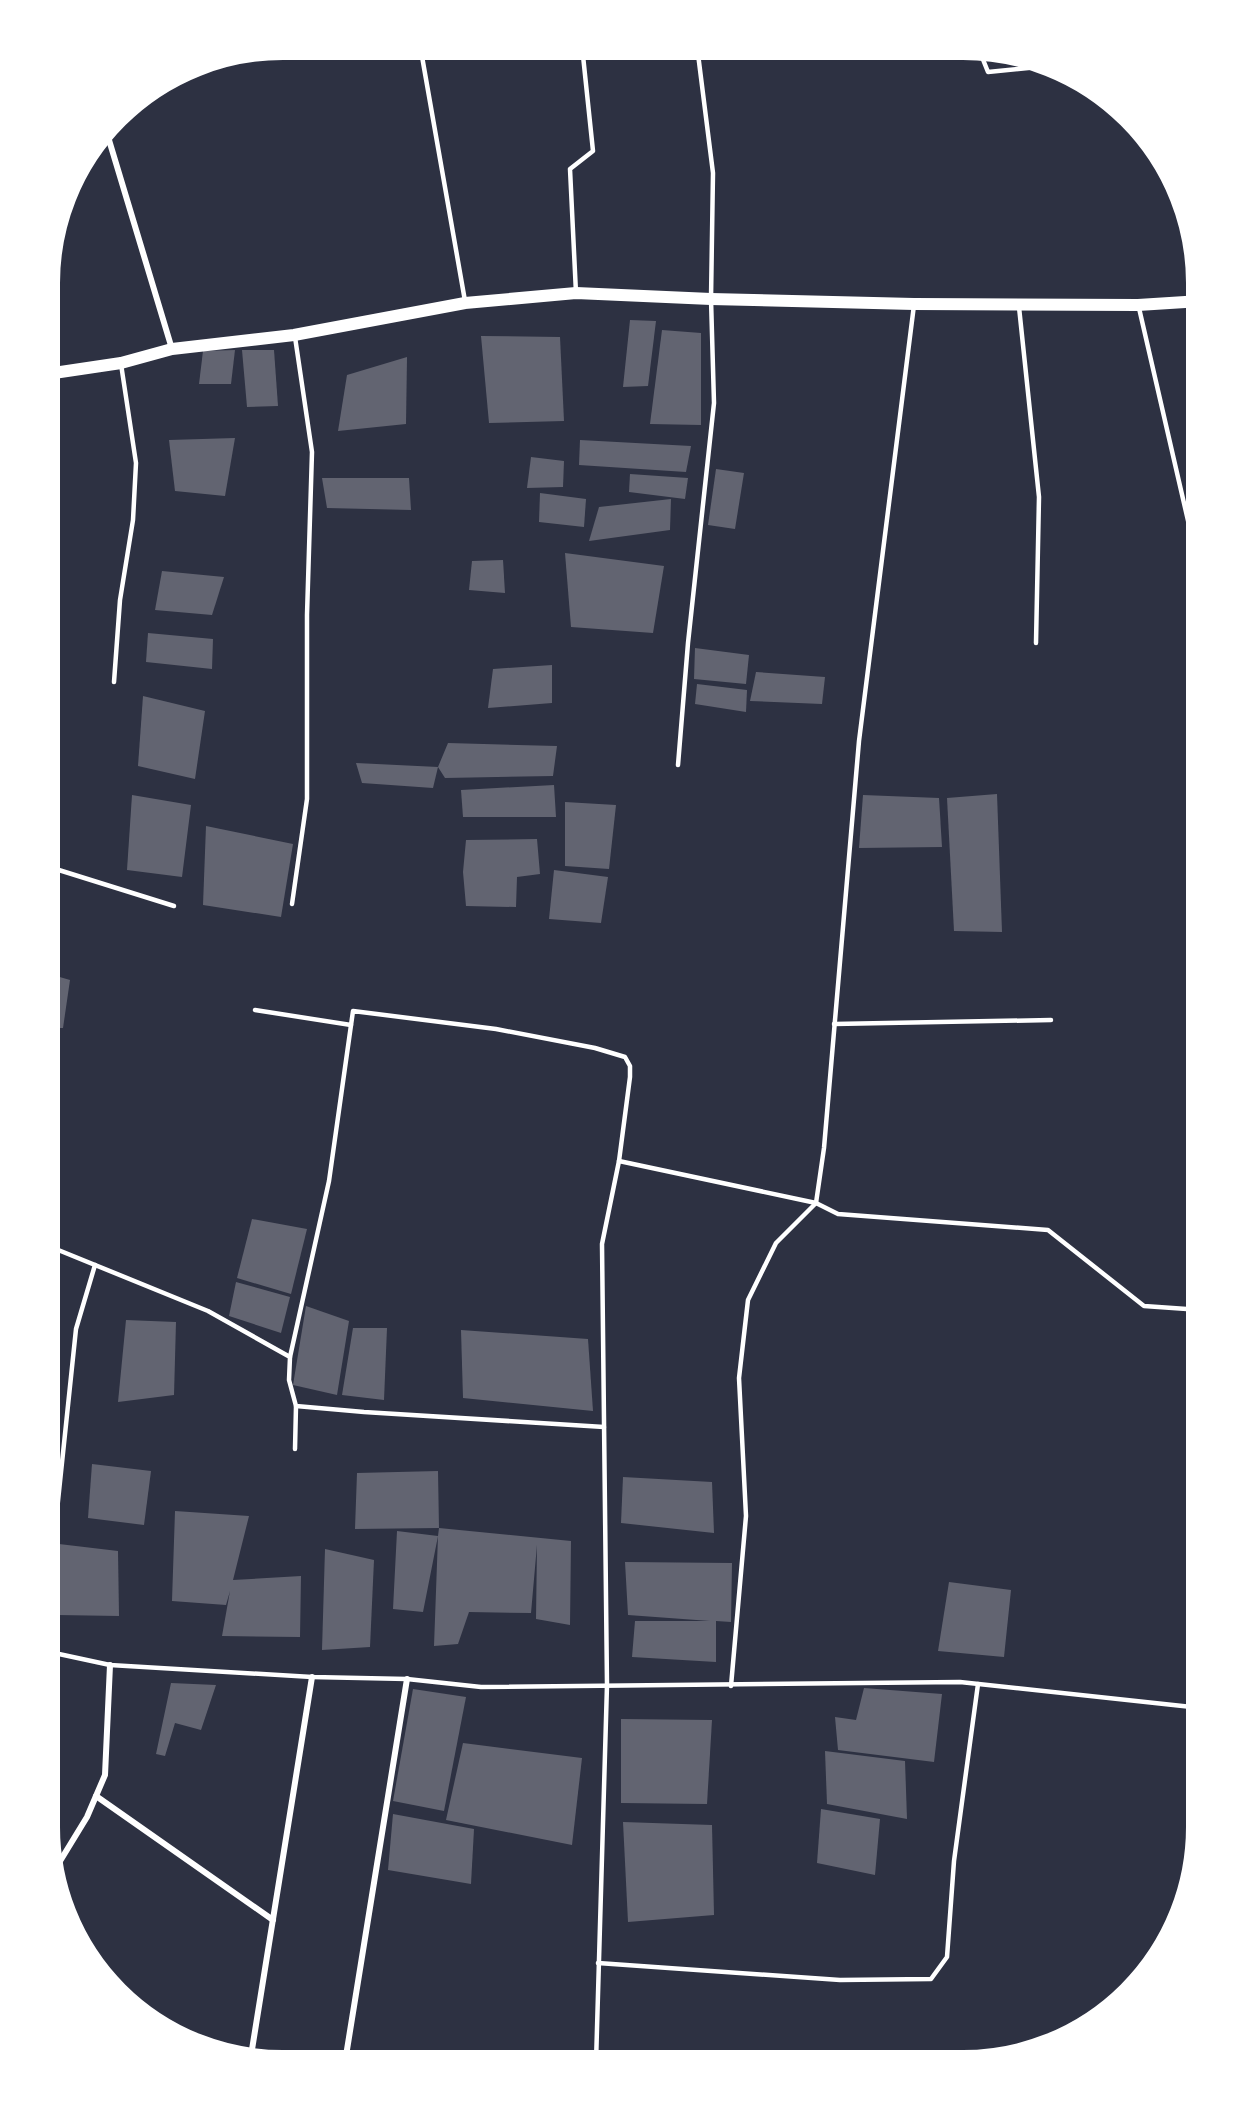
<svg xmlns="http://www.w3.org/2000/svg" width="1246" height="2109" viewBox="0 0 1246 2109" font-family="'Public Sans',sans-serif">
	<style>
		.building { fill: #626471 }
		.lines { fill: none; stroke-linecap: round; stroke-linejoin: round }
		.service { stroke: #fff; stroke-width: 4.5 }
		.minor { stroke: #fff; stroke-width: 6 }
		.secondary { stroke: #fff; stroke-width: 12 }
		.rim { fill: none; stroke: #fff; stroke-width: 8 }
	</style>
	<rect width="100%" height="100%" fill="#2d3142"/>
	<g class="building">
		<polygon points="630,320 656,321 648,386 623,387"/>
		<polygon points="662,330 701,333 701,425 650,424"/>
		<polygon points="481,336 560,337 564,421 489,423"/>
		<polygon points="235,350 231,384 199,384 203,351"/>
		<polygon points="242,350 274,350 278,406 247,407"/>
		<polygon points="407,357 406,424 338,431 347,375"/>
		<polygon points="56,399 58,441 47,441 47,400"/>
		<polygon points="235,438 225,496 175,491 169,440"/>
		<polygon points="580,440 691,446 686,472 579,465"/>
		<polygon points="531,457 564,461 563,487 527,488"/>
		<polygon points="716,469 744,473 735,529 708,525"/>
		<polygon points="630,474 688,478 685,499 629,492"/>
		<polygon points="322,478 409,478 411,510 327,508"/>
		<polygon points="540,493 586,499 584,527 539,522"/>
		<polygon points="671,499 670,530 589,541 599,507"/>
		<polygon points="565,553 664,566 653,633 571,627"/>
		<polygon points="1189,556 1201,556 1201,616 1190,616"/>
		<polygon points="503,560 505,593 469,590 472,561"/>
		<polygon points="162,571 224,577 212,615 155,610"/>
		<polygon points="148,633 213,639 212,669 146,662"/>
		<polygon points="695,648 749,655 746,684 694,679"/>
		<polygon points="552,665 552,703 488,708 493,669"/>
		<polygon points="756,672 825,677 822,704 750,701"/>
		<polygon points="697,684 747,690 746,712 695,704"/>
		<polygon points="143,696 205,711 195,779 138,766"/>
		<polygon points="448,743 557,746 553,776 445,778 438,767 433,788 362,783 356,763 438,767"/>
		<polygon points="554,785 556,817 463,817 461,790"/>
		<polygon points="46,787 51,787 48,825 46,825"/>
		<polygon points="997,794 1002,932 954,931 947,798"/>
		<polygon points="132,795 191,805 182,877 127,870"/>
		<polygon points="863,795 939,798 942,847 859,848"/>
		<polygon points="565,802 616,805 609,869 565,866"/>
		<polygon points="206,826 293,844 281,917 203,905"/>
		<polygon points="537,839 540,874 517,877 516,907 466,906 463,872 466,840"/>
		<polygon points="554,870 608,877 601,923 549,919"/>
		<polygon points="46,973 70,980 63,1028 46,1028"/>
		<polygon points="252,1219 307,1229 291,1294 237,1278"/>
		<polygon points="236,1282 290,1297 281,1333 229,1316"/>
		<polygon points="306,1306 349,1321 337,1395 293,1385"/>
		<polygon points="126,1320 176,1322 174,1395 118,1402"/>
		<polygon points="353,1328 387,1328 384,1400 342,1395"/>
		<polygon points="461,1330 588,1339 593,1411 463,1398"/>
		<polygon points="46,1419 53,1421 46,1446 45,1446"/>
		<polygon points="92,1464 151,1471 144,1525 88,1518"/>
		<polygon points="438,1471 439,1528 571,1541 570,1625 536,1619 537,1545 531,1613 469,1612 458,1644 434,1646 438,1536 423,1612 393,1609 397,1531 438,1536 439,1528 355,1529 357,1473"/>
		<polygon points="623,1477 712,1482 714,1533 621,1523"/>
		<polygon points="175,1511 249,1516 233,1580 301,1576 300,1637 222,1636 230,1591 226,1605 172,1601"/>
		<polygon points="59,1544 118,1551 119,1616 57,1615"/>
		<polygon points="325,1549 374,1560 370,1647 322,1650"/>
		<polygon points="625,1562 732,1563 731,1622 716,1621 716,1662 632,1657 635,1621 710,1621 628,1615"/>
		<polygon points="949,1582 1011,1590 1004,1657 938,1651"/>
		<polygon points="171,1683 216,1685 201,1730 175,1723 165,1756 156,1754"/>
		<polygon points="864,1688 942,1694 934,1762 838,1750 835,1717 856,1720"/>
		<polygon points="413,1689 466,1697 444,1811 393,1801"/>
		<polygon points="621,1719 712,1720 707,1804 621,1803"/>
		<polygon points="463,1743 582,1758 572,1845 446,1820"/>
		<polygon points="825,1751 905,1761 907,1819 827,1804"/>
		<polygon points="821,1809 880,1819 875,1875 817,1863"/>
		<polygon points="393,1814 474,1829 471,1884 388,1870"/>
		<polygon points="623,1822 712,1825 714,1915 628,1922"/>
	</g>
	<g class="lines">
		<g class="service">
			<polyline points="420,45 465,301"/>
			<polyline points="978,47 988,72 1058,65"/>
			<polyline points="576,293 570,169 593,151 582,46"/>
			<polyline points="1019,307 1039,497 1036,643"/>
			<polyline points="1139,308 1201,577"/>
			<polyline points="114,682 120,600 133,520 136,463 121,364"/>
			<polyline points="678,765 688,643 714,403 711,299 713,173 697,46"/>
			<polyline points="46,866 174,906"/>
			<polyline points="292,904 307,799 307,615 312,452 295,337"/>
			<polyline points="255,1010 351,1025"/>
			<polyline points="834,1024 1051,1020"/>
			<polyline points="619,1161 816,1203 838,1214 1048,1230 1144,1306 1201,1310"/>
			<polyline points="46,1245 208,1311 290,1357 289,1380 296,1406 364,1412 604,1427"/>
			<polyline points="290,1357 329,1181 353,1011 496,1029 595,1048 625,1057 630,1066 630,1077 619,1161 602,1244 607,1685 596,2063"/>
			<polyline points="295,1449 296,1406"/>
			<polyline points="45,1625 76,1329 95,1265"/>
			<polyline points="45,1651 110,1665 312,1677 407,1679 481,1687 960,1682 1201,1708"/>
			<polyline points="731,1686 746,1516 739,1378 748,1300 776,1243 816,1203 824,1148 859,741 914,305"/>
			<polyline points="598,1963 840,1980 931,1979 947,1957 954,1861 978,1684"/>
		</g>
		<g class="minor">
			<polyline points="106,130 172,349"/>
			<polyline points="96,1796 273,1920"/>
			<polyline points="54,1871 87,1817 105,1775 110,1665"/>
			<polyline points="250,2062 312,1677"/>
			<polyline points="345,2062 407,1679"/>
		</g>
		<polyline class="secondary" points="47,374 121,363 172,349 294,335 465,303 576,293 711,299 914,304 1138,305 1201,301"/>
	</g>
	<path d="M0 0H1246V2109H0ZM283 56H963A227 227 0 0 1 1190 283V1827A227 227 0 0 1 963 2054H283A227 227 0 0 1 56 1827V283A227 227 0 0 1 283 56Z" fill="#fff" fill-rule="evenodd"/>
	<path class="rim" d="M283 56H963A227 227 0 0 1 1190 283V1827A227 227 0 0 1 963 2054H283A227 227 0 0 1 56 1827V283A227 227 0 0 1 283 56Z"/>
</svg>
